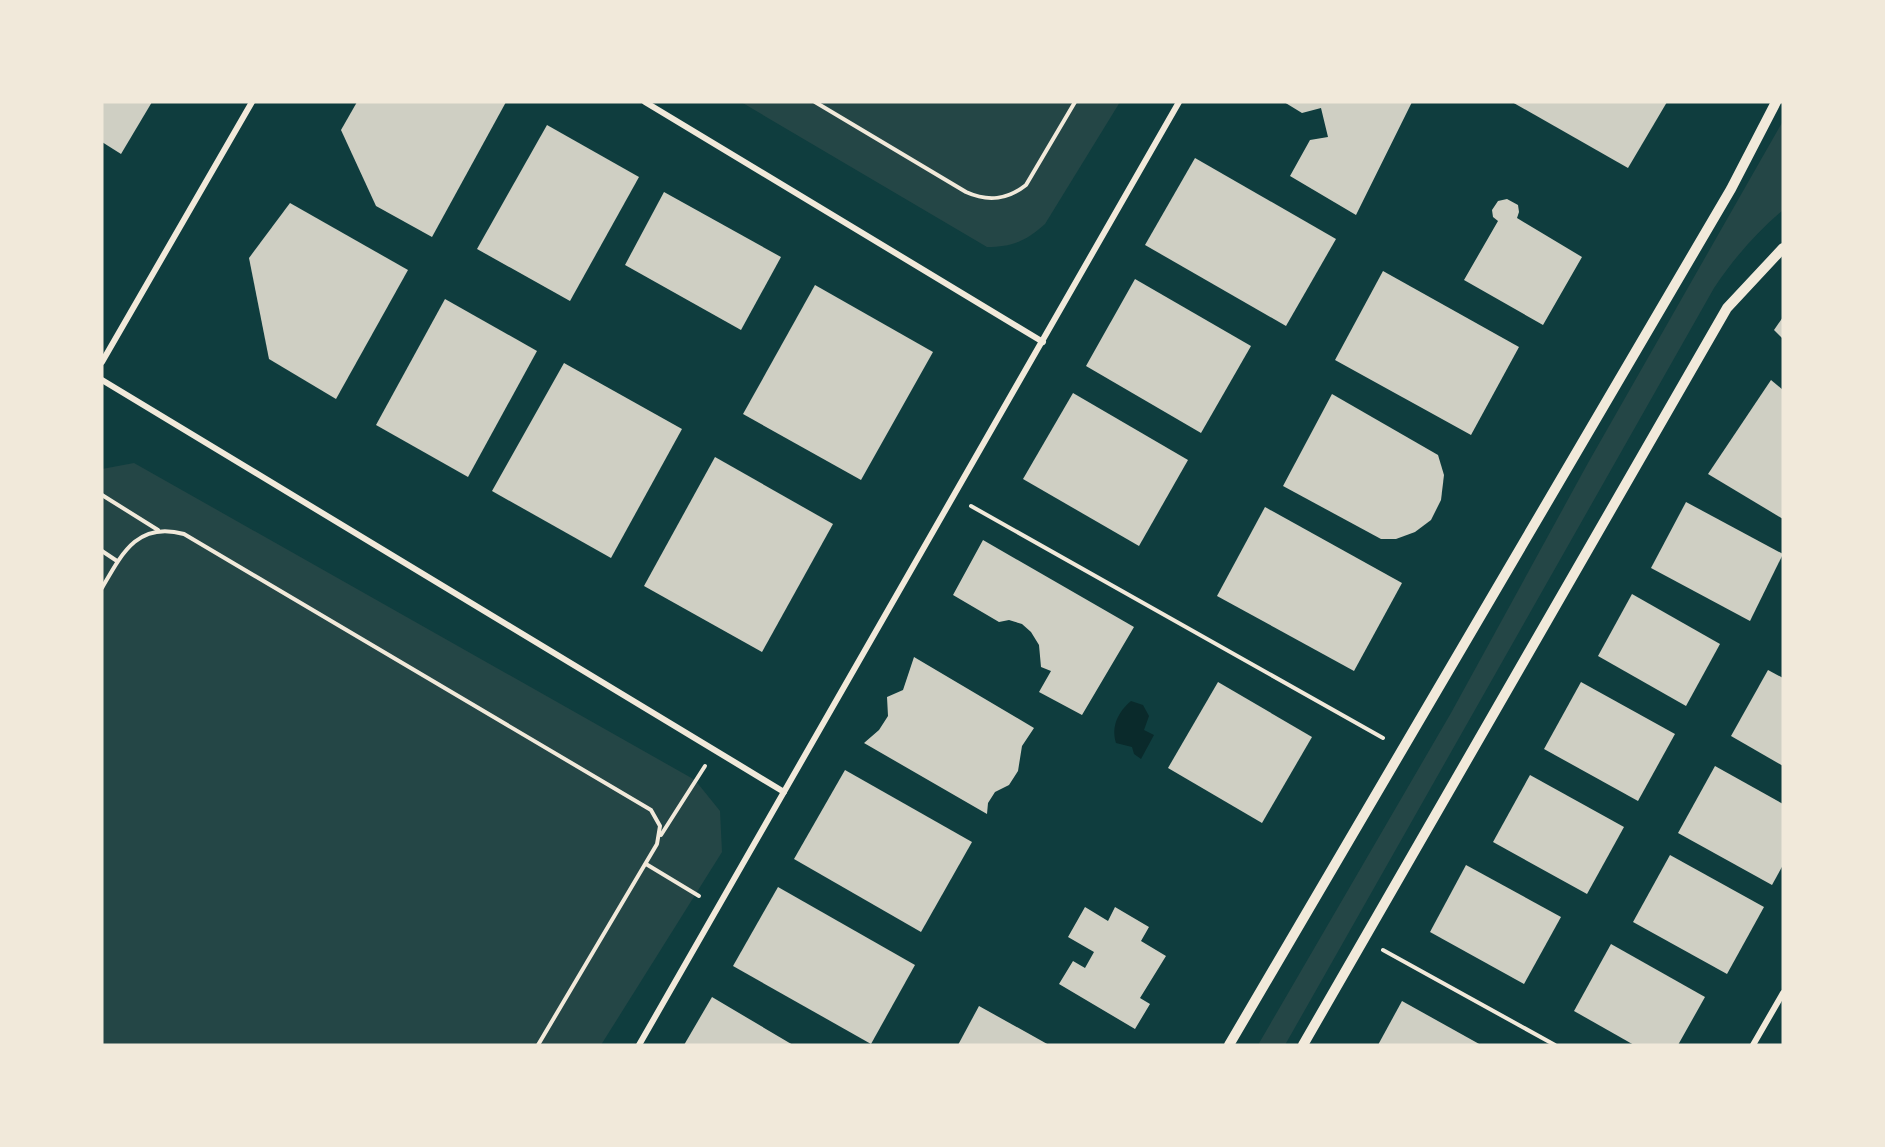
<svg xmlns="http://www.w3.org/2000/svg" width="1885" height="1147" viewBox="0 0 1885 1147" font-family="'Times New Roman',serif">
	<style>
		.green { fill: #244646 }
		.water { fill: #0a2a2b }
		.building { fill: #cfcfc3 }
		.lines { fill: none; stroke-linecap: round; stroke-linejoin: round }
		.path { stroke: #f1e9da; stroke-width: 4 }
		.minor { stroke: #f1e9da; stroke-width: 6 }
		.tertiary { stroke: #f1e9da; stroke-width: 10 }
	</style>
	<rect width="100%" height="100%" fill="#0f3d3e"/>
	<g class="green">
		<path d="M 741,102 L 1120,102 L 1045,224 C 1026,241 1012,247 987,247 Z"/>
		<path d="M 1783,121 L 1783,210 C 1756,233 1734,258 1714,288 L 1285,1045 L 1258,1045 L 1451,713 L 1588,463 Z"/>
		<polygon points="134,463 695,780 720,811 722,852 601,1045 102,1045 102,469"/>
	</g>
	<path class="water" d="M 1131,701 L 1143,705 L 1149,716 L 1144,730 L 1154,735 L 1141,759 L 1134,754 L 1132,747 L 1116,743 C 1111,726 1118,712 1131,701 Z"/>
	<g class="building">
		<polygon points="102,102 152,102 121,154 102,142"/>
		<polygon points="357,102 506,102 432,237 376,206 341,130"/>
		<polygon points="1284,102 1412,102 1356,215 1290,176 1310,140 1328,137 1321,108 1302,113"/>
		<polygon points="1512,102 1667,102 1628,168"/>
		<polygon points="547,125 639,177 570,301 477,249"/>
		<polygon points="1195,158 1336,239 1286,326 1145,245"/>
		<polygon points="664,192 781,257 741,330 625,265"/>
		<polygon points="1507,199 1518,205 1519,212 1517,218 1582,257 1543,325 1464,280 1498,221 1493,217 1492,210 1498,201"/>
		<polygon points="290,203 408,270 336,399 269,359 249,258"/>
		<polygon points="1383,271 1519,347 1471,435 1335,360"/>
		<polygon points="1135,279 1251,346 1201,433 1086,366"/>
		<polygon points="815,285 933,352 861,480 743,414"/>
		<polygon points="445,299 537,351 468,477 376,425"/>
		<polygon points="1783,317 1783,339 1774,330"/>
		<polygon points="564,363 682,429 611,558 492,491"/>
		<polygon points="1771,380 1783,390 1783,519 1708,474"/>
		<polygon points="1073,393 1188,460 1139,546 1023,479"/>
		<polygon points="1332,394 1438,455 1444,475 1441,500 1431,520 1415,532 1396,539 1381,539 1283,486"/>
		<polygon points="715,457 833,524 762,652 644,586"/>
		<polygon points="1686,502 1783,554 1750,621 1651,568"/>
		<polygon points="1265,507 1402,583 1354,671 1217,596"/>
		<polygon points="983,540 1134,627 1082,715 1039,692 1051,671 1041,667 1039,645 1031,632 1022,624 1009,620 999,622 953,595"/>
		<polygon points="1632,594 1720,644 1686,706 1598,656"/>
		<polygon points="914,657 1034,728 1022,746 1018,771 1009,785 995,792 988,803 987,814 864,743 879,730 888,716 887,697 903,690"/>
		<polygon points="1768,670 1783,678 1783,766 1731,736"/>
		<polygon points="1218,682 1312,737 1262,823 1168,768"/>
		<polygon points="1581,682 1675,734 1638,801 1544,749"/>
		<polygon points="1715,766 1783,804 1783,865 1772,885 1678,833"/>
		<polygon points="845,770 972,842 921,932 794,859"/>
		<polygon points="1530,775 1624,827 1587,894 1493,842"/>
		<polygon points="1670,855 1764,907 1727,974 1633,922"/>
		<polygon points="1466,865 1561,917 1524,984 1430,932"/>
		<polygon points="778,887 915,965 871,1044 733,966"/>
		<polygon points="1085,907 1108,921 1115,907 1149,927 1141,941 1166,956 1140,998 1150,1004 1135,1029 1059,984 1073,961 1085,968 1094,952 1068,937"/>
		<polygon points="1611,944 1705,997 1678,1045 1634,1045 1574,1011"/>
		<polygon points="712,997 793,1045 684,1045"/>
		<polygon points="1402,1001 1481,1045 1378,1045"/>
		<polygon points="979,1006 1049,1045 958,1045"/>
	</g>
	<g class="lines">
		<g class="path">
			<path d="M 815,102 L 966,192 C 988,202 1007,200 1026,185 L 1075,102"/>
			<polyline points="102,495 158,530"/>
			<polyline points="971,506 1383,738"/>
			<polyline points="102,551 117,561"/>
			<path d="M 102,588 C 122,553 138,521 184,534 L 651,810 L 660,826 L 657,844 L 538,1045"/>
			<polyline points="661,835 705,766"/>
			<polyline points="646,864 699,896"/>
			<polyline points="1383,950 1555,1045"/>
		</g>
		<g class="minor">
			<polyline points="645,102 1043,342"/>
			<polyline points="102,362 252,102"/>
			<polyline points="102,380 784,792"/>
			<polyline points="639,1045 1179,102"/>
			<polyline points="1753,1045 1783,993"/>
		</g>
		<g class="tertiary">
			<polyline points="1229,1045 1731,189 1776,102"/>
			<polyline points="1303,1045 1727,308 1783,248"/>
		</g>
	</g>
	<rect width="1885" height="1147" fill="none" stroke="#f1e9da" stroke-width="207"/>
</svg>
